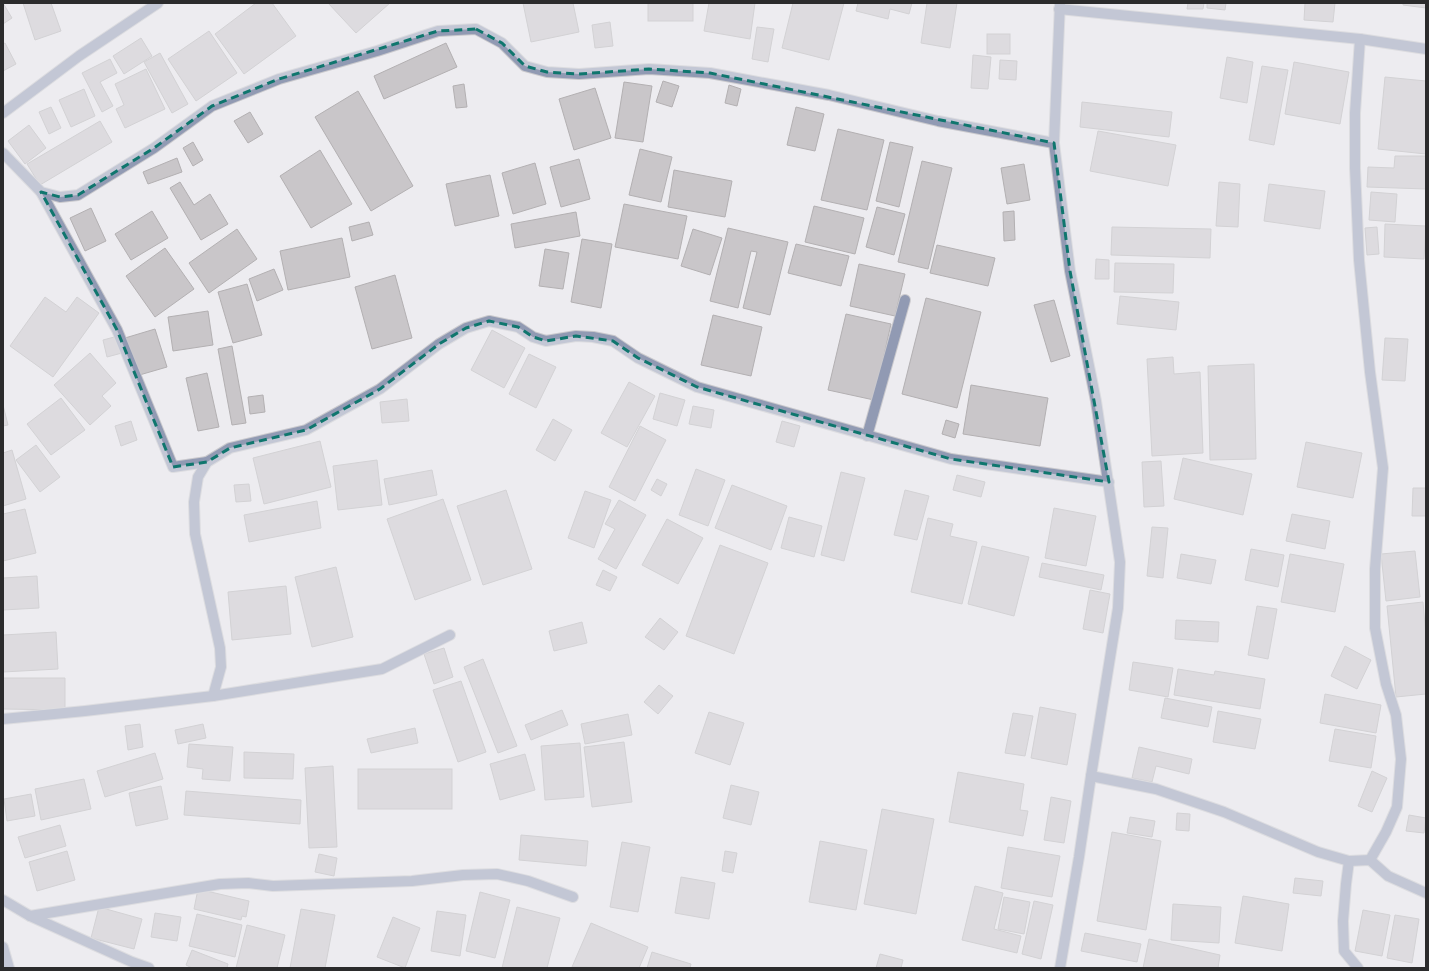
<svg xmlns="http://www.w3.org/2000/svg" width="1429" height="971" viewBox="0 0 1429 971" font-family="Mulish,sans-serif">
	<style>
		.building { fill: #c9c6c9; stroke: #b3b0b2 }
		.lines { fill: none; stroke-linecap: round; stroke-linejoin: round }
		.minor-casing { stroke: #cac9cd; stroke-width: 12 }
		.minor { stroke: #919ab3; stroke-width: 10 }
		.marked { fill: none; stroke: #0f766e; stroke-width: 3; stroke-dasharray: 8 5; stroke-linejoin: round }
	</style>
	<rect width="100%" height="100%" fill="#edecf0"/>
	<g class="building">
		<polygon points="3,3 12,18 3,24"/>
		<polygon points="23,3 51,3 61,31 35,40"/>
		<polygon points="256,3 272,3 296,36 244,74 215,34"/>
		<polygon points="328,3 390,3 356,33"/>
		<polygon points="523,3 573,3 579,32 531,42"/>
		<rect x="648" y="3" width="45" height="18"/>
		<polygon points="709,3 755,3 750,39 704,31"/>
		<polygon points="793,3 844,3 829,60 782,48"/>
		<polygon points="858,3 912,3 909,14 890,9 888,19 856,11"/>
		<polygon points="927,3 957,3 950,48 921,43"/>
		<polygon points="1188,3 1204,3 1203,9 1187,9"/>
		<polygon points="1207,3 1226,3 1225,10 1207,8"/>
		<polygon points="1305,3 1335,3 1333,22 1304,20"/>
		<polygon points="1403,3 1426,3 1426,8 1403,5"/>
		<polygon points="610,22 613,46 595,48 592,25"/>
		<polygon points="757,27 774,29 768,62 752,59"/>
		<polygon points="209,31 237,73 196,101 168,59"/>
		<rect x="987" y="34" width="23" height="20"/>
		<polygon points="141,38 152,56 124,74 113,56"/>
		<polygon points="5,43 16,64 3,71 3,44"/>
		<polygon points="446,43 457,67 384,99 374,76"/>
		<polygon points="160,53 188,104 172,113 144,62"/>
		<polygon points="973,55 991,57 988,89 971,88"/>
		<polygon points="1227,57 1253,62 1247,103 1220,98"/>
		<polygon points="110,59 117,73 100,82 113,106 102,112 82,73"/>
		<polygon points="1000,60 1017,61 1016,80 999,79"/>
		<polygon points="1294,62 1349,72 1340,124 1285,114"/>
		<polygon points="1262,66 1288,70 1274,145 1249,140"/>
		<polygon points="146,69 165,109 125,128 116,109 124,105 115,84"/>
		<polygon points="1385,77 1426,81 1426,154 1378,149"/>
		<polygon points="663,81 679,86 672,107 656,102"/>
		<polygon points="624,82 652,86 643,142 615,138"/>
		<polygon points="464,84 467,107 456,108 453,86"/>
		<polygon points="729,85 741,89 737,106 725,103"/>
		<polygon points="595,88 611,138 574,150 559,99"/>
		<polygon points="84,89 95,116 71,127 59,100"/>
		<polygon points="358,91 413,186 371,211 315,117"/>
		<polygon points="1082,102 1172,112 1169,137 1080,127"/>
		<polygon points="51,107 61,128 49,134 39,112"/>
		<polygon points="796,107 824,114 815,151 787,145"/>
		<polygon points="250,112 263,134 248,143 234,121"/>
		<polygon points="100,121 112,142 40,185 27,164"/>
		<polygon points="29,125 46,148 25,164 8,141"/>
		<polygon points="838,129 884,140 867,210 821,200"/>
		<polygon points="1098,131 1176,145 1168,186 1090,171"/>
		<polygon points="193,142 203,160 193,166 183,148"/>
		<polygon points="890,142 913,147 899,207 876,201"/>
		<polygon points="640,149 672,157 661,202 629,195"/>
		<polygon points="320,150 352,204 311,228 280,176"/>
		<polygon points="1395,156 1426,156 1426,189 1367,187 1368,167 1394,168"/>
		<polygon points="177,158 182,172 148,184 143,172"/>
		<polygon points="579,159 590,199 561,207 550,167"/>
		<polygon points="922,161 952,168 928,269 898,262"/>
		<polygon points="535,163 546,204 513,214 502,173"/>
		<polygon points="1024,164 1030,200 1007,204 1001,168"/>
		<polygon points="674,170 732,181 725,217 668,207"/>
		<polygon points="490,175 499,216 455,226 446,184"/>
		<polygon points="180,182 194,205 210,194 228,224 201,240 170,188"/>
		<polygon points="1219,182 1240,184 1238,227 1216,226"/>
		<polygon points="1269,184 1325,191 1320,229 1264,221"/>
		<polygon points="1371,192 1397,194 1395,222 1369,220"/>
		<polygon points="624,204 687,216 678,259 615,247"/>
		<polygon points="814,206 864,218 855,254 805,242"/>
		<polygon points="877,207 905,214 894,255 866,247"/>
		<polygon points="91,208 106,241 85,251 70,218"/>
		<polygon points="152,211 168,238 131,260 115,234"/>
		<polygon points="1014,211 1015,240 1004,241 1003,212"/>
		<polygon points="576,212 580,236 515,248 511,224"/>
		<polygon points="369,222 373,235 352,241 349,227"/>
		<polygon points="1385,224 1426,226 1424,259 1384,257"/>
		<polygon points="1112,227 1211,229 1210,258 1111,255"/>
		<polygon points="1377,227 1379,254 1367,255 1365,228"/>
		<polygon points="728,228 788,242 770,315 743,308 757,252 751,251 738,308 710,301"/>
		<polygon points="237,229 257,259 209,293 189,263"/>
		<polygon points="693,229 722,238 710,275 681,266"/>
		<polygon points="342,238 350,277 288,290 280,251"/>
		<polygon points="582,239 612,244 601,308 571,302"/>
		<polygon points="796,244 849,256 841,286 788,273"/>
		<polygon points="937,245 995,258 988,286 930,273"/>
		<polygon points="165,248 194,289 155,317 126,276"/>
		<polygon points="545,249 569,253 563,289 539,286"/>
		<polygon points="1096,259 1109,260 1109,279 1095,279"/>
		<polygon points="1115,263 1174,264 1173,293 1114,292"/>
		<polygon points="859,264 905,274 895,316 850,306"/>
		<polygon points="274,269 283,290 257,301 249,279"/>
		<polygon points="395,275 412,338 372,349 355,287"/>
		<polygon points="247,284 262,335 233,343 218,292"/>
		<polygon points="1120,296 1179,302 1176,330 1117,324"/>
		<polygon points="45,297 66,312 77,297 99,313 53,377 10,346"/>
		<polygon points="926,298 981,312 957,408 902,394"/>
		<polygon points="1054,300 1070,356 1051,362 1034,305"/>
		<polygon points="208,311 213,345 173,351 168,317"/>
		<polygon points="846,314 891,324 874,400 828,390"/>
		<polygon points="713,315 762,327 751,376 701,365"/>
		<polygon points="155,329 167,367 136,376 125,338"/>
		<polygon points="492,330 525,348 504,388 471,370"/>
		<polygon points="118,336 122,353 107,357 103,340"/>
		<polygon points="1385,338 1408,339 1405,381 1382,380"/>
		<polygon points="232,346 246,423 232,425 218,349"/>
		<polygon points="90,353 116,383 102,396 111,406 90,425 54,385"/>
		<polygon points="529,354 556,367 536,408 509,394"/>
		<polygon points="1173,357 1174,374 1200,372 1203,453 1152,456 1147,359"/>
		<polygon points="1254,364 1256,459 1210,460 1208,366"/>
		<polygon points="207,373 219,427 198,431 186,378"/>
		<polygon points="629,382 655,396 627,447 601,433"/>
		<polygon points="971,385 1048,398 1040,446 963,434"/>
		<polygon points="660,393 685,400 677,426 653,419"/>
		<polygon points="263,395 265,412 250,414 248,397"/>
		<polygon points="61,398 85,430 51,455 27,424"/>
		<polygon points="407,399 409,421 382,423 380,402"/>
		<polygon points="3,405 8,425 3,426"/>
		<polygon points="693,406 714,410 711,428 689,424"/>
		<polygon points="553,419 572,430 555,461 536,450"/>
		<polygon points="946,420 959,424 955,438 942,434"/>
		<polygon points="131,421 137,440 121,446 115,426"/>
		<polygon points="782,421 800,426 794,447 776,442"/>
		<polygon points="640,426 666,440 635,501 609,487"/>
		<polygon points="320,441 331,487 264,504 253,458"/>
		<polygon points="1306,442 1362,453 1353,498 1297,487"/>
		<polygon points="36,445 60,477 40,492 16,460"/>
		<polygon points="12,450 26,499 3,506 3,453"/>
		<polygon points="1183,458 1252,474 1243,515 1174,499"/>
		<polygon points="377,460 382,505 338,510 333,466"/>
		<polygon points="1161,461 1164,506 1144,507 1142,462"/>
		<polygon points="696,469 725,480 708,526 679,515"/>
		<polygon points="432,470 437,495 389,505 384,479"/>
		<polygon points="841,472 865,478 844,561 821,555"/>
		<polygon points="957,475 985,482 981,497 953,490"/>
		<polygon points="657,479 667,484 661,496 651,490"/>
		<polygon points="249,484 251,501 236,502 234,485"/>
		<polygon points="732,485 787,506 771,550 715,528"/>
		<polygon points="1413,488 1426,488 1426,516 1412,516"/>
		<polygon points="506,490 532,569 483,585 457,506"/>
		<polygon points="905,490 929,496 917,540 894,535"/>
		<polygon points="585,491 611,500 594,548 568,538"/>
		<polygon points="443,499 471,580 415,600 387,519"/>
		<polygon points="619,500 646,515 616,569 598,559 615,529 605,524"/>
		<polygon points="317,501 321,528 249,542 244,515"/>
		<polygon points="1054,508 1096,516 1086,566 1045,558"/>
		<polygon points="25,509 36,553 3,561 3,514"/>
		<polygon points="1292,514 1330,521 1325,549 1286,541"/>
		<polygon points="789,517 822,526 814,557 781,548"/>
		<polygon points="928,518 953,524 950,536 977,542 962,604 911,592"/>
		<polygon points="667,519 703,538 678,584 642,565"/>
		<polygon points="1152,527 1168,528 1163,578 1147,576"/>
		<polygon points="720,545 768,563 734,654 686,636"/>
		<polygon points="982,546 1029,557 1014,616 968,604"/>
		<polygon points="1251,549 1284,555 1278,587 1245,580"/>
		<polygon points="1415,551 1420,597 1386,601 1381,554"/>
		<polygon points="1181,554 1216,560 1211,584 1177,578"/>
		<polygon points="1290,554 1344,564 1335,612 1281,602"/>
		<polygon points="1042,563 1104,575 1101,590 1039,577"/>
		<polygon points="336,567 353,637 312,647 295,577"/>
		<polygon points="603,570 617,577 610,591 596,585"/>
		<polygon points="37,576 39,608 3,610 3,578"/>
		<polygon points="286,586 291,634 232,640 228,592"/>
		<polygon points="1090,590 1110,594 1103,633 1083,629"/>
		<polygon points="1423,602 1426,636 1426,694 1396,697 1387,606"/>
		<polygon points="1257,606 1277,609 1268,659 1248,655"/>
		<polygon points="660,618 678,632 664,650 645,637"/>
		<polygon points="1176,620 1219,622 1218,642 1175,639"/>
		<polygon points="582,622 587,643 554,651 549,631"/>
		<polygon points="56,632 58,669 3,672 3,635"/>
		<polygon points="1345,646 1371,660 1357,689 1331,676"/>
		<polygon points="444,648 453,677 434,684 424,654"/>
		<polygon points="483,659 517,746 498,753 464,667"/>
		<polygon points="1133,662 1173,668 1168,697 1129,690"/>
		<polygon points="1178,669 1214,675 1215,671 1265,679 1260,709 1174,695"/>
		<polygon points="3,678 65,678 65,710 3,709"/>
		<polygon points="461,681 486,752 458,762 433,690"/>
		<polygon points="659,685 673,696 658,714 644,702"/>
		<polygon points="1325,694 1381,705 1376,733 1320,723"/>
		<polygon points="1165,698 1212,707 1208,727 1161,718"/>
		<polygon points="1040,707 1076,714 1067,765 1031,758"/>
		<polygon points="562,710 568,725 531,740 525,725"/>
		<polygon points="1218,711 1261,719 1255,749 1213,742"/>
		<polygon points="709,712 744,723 730,765 695,753"/>
		<polygon points="1013,713 1033,716 1025,756 1005,753"/>
		<polygon points="628,714 632,735 585,744 581,724"/>
		<polygon points="140,724 143,747 128,750 125,726"/>
		<polygon points="203,724 206,738 178,744 175,730"/>
		<polygon points="415,728 418,743 371,753 367,739"/>
		<polygon points="1335,729 1376,736 1371,768 1329,761"/>
		<polygon points="624,742 632,802 592,807 584,747"/>
		<polygon points="580,743 584,797 545,800 541,746"/>
		<polygon points="189,744 233,747 230,781 202,779 203,769 187,767"/>
		<polygon points="1139,747 1192,759 1189,774 1156,766 1152,782 1132,778"/>
		<polygon points="244,752 294,754 293,779 244,778"/>
		<polygon points="155,753 163,779 105,797 97,771"/>
		<polygon points="525,754 535,790 500,800 490,764"/>
		<polygon points="333,766 337,847 309,848 305,768"/>
		<rect x="358" y="769" width="94" height="40"/>
		<polygon points="1372,771 1387,778 1372,812 1358,806"/>
		<polygon points="958,772 1024,784 1020,810 1028,811 1023,836 949,822"/>
		<polygon points="84,779 91,809 41,820 35,789"/>
		<polygon points="731,785 759,792 751,825 723,818"/>
		<polygon points="161,786 168,819 136,826 129,793"/>
		<polygon points="186,791 301,800 300,824 184,815"/>
		<polygon points="31,794 35,816 7,821 4,799"/>
		<polygon points="1051,797 1071,801 1064,843 1044,840"/>
		<polygon points="882,809 934,819 916,914 864,904"/>
		<polygon points="1177,813 1190,814 1189,831 1176,830"/>
		<polygon points="1409,815 1426,818 1424,833 1406,831"/>
		<polygon points="1130,817 1155,821 1152,837 1127,833"/>
		<polygon points="60,825 66,846 25,858 18,837"/>
		<polygon points="1112,832 1161,841 1146,930 1097,921"/>
		<polygon points="521,835 588,841 586,866 519,860"/>
		<polygon points="820,841 867,850 856,910 809,902"/>
		<polygon points="622,842 650,847 638,912 610,907"/>
		<polygon points="1008,847 1060,856 1052,897 1001,888"/>
		<polygon points="67,851 75,880 37,891 29,862"/>
		<polygon points="725,851 737,853 733,873 722,871"/>
		<polygon points="319,854 337,858 334,876 315,872"/>
		<polygon points="681,877 715,883 709,919 675,913"/>
		<polygon points="1295,878 1323,881 1321,896 1293,893"/>
		<polygon points="975,886 1003,893 994,929 1021,936 1017,953 962,940"/>
		<polygon points="198,889 249,901 246,917 242,916 241,920 194,909"/>
		<polygon points="480,892 510,900 495,958 466,951"/>
		<polygon points="1243,896 1289,904 1282,951 1235,943"/>
		<polygon points="1004,897 1030,902 1024,934 998,929"/>
		<polygon points="1034,901 1053,905 1041,959 1022,954"/>
		<polygon points="1173,904 1221,907 1219,943 1171,940"/>
		<polygon points="99,907 142,919 134,949 91,938"/>
		<polygon points="517,907 560,918 547,968 502,968"/>
		<polygon points="301,909 335,915 325,968 290,968"/>
		<polygon points="1363,910 1390,915 1382,956 1355,951"/>
		<polygon points="437,911 466,915 460,956 431,951"/>
		<polygon points="155,913 181,917 177,941 151,937"/>
		<polygon points="197,914 242,925 235,957 189,946"/>
		<polygon points="1395,915 1419,919 1412,963 1387,958"/>
		<polygon points="393,917 420,928 405,968 377,957"/>
		<polygon points="591,923 648,947 639,968 572,967"/>
		<polygon points="247,925 285,935 277,968 236,968"/>
		<polygon points="1085,933 1141,944 1137,962 1081,951"/>
		<polygon points="1149,939 1220,955 1218,968 1143,968"/>
		<polygon points="192,950 228,964 227,968 192,968 186,965"/>
		<polygon points="652,952 691,964 690,968 647,968"/>
		<polygon points="880,954 903,960 901,968 876,968"/>
	</g>
	<g class="lines">
		<defs>
			<g id="minor">
				<polyline points="1060,3 1054,143 1070,271 1096,401 1120,562 1118,608 1091,776 1079,857 1060,968"/>
				<polyline points="1059,9 1360,39 1426,49"/>
				<polyline points="1360,39 1355,113 1355,168 1359,260 1370,372 1383,468 1375,569 1375,628 1386,684 1396,715 1401,759 1397,807 1386,832 1370,860"/>
				<polyline points="3,113 79,56 158,3"/>
				<polyline points="3,153 41,192 60,197 78,195 154,148 212,106 279,79 377,51 438,31 476,29 502,43 525,66 547,72 579,74 649,69 710,73 829,95 938,121 1054,143"/>
				<polyline points="41,192 117,330 173,467 207,462"/>
				<polyline points="867,436 905,300"/>
				<polyline points="213,696 221,667 220,648 195,534 194,502 198,477 207,462 230,448 306,430 380,389 439,344 466,328 489,321 518,327 533,337 546,341 576,336 593,337 613,341 638,358 697,387 951,459 1109,482"/>
				<polyline points="3,719 85,711 213,696 382,669 450,635"/>
				<polyline points="1091,776 1156,789 1224,812 1318,852 1349,861 1370,860 1388,876 1426,893"/>
				<polyline points="1349,861 1346,884 1343,921 1344,951 1358,968"/>
				<polyline points="3,900 30,916 132,962 149,968"/>
				<polyline points="30,916 220,884 248,883 273,886 412,881 463,875 497,874 528,881 573,897"/>
				<polyline points="3,947 9,968"/>
			</g>
		</defs>
		<use href="#minor" class="minor-casing"/>
		<use href="#minor" class="minor"/>
	</g>
	<path d="M0 0H1429V971H0ZM 476,29 L 502,43 L 525,66 L 547,72 L 579,74 L 649,69 L 710,73 L 1054,143 L 1070,271 L 1109,482 L 951,459 L 697,387 L 638,358 L 613,341 L 576,336 L 546,341 L 533,337 L 518,327 L 489,321 L 466,328 L 439,344 L 380,389 L 306,430 L 230,448 L 207,462 L 173,467 L 117,330 L 41,192 L 60,197 L 78,195 L 154,148 L 212,106 L 279,79 L 438,31 Z" fill="#edecf0" fill-opacity=".55" fill-rule="evenodd"/>
	<path class="marked" d="M 476,29 L 502,43 L 525,66 L 547,72 L 579,74 L 649,69 L 710,73 L 1054,143 L 1070,271 L 1109,482 L 951,459 L 697,387 L 638,358 L 613,341 L 576,336 L 546,341 L 533,337 L 518,327 L 489,321 L 466,328 L 439,344 L 380,389 L 306,430 L 230,448 L 207,462 L 173,467 L 117,330 L 41,192 L 60,197 L 78,195 L 154,148 L 212,106 L 279,79 L 438,31 Z"/>
	<rect width="1429" height="971" fill="none" stroke="#2b2b2c" stroke-width="8"/>
</svg>
